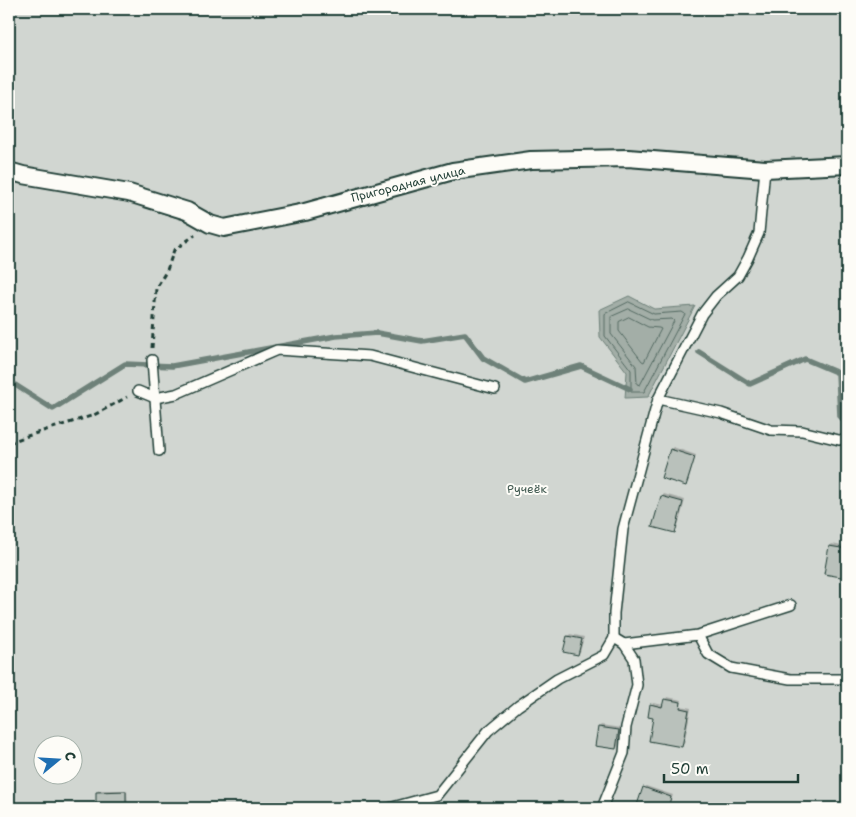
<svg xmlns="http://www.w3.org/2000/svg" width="856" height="817" viewBox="0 0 856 817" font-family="'Shantell Sans',sans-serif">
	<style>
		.green { fill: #d1d6d1; stroke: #788a82; fill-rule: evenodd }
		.water { fill: #a3aea7; stroke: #6e8179 }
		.shadow { fill: #0003 }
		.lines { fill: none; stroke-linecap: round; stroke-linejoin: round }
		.shore { stroke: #546a62; stroke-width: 1 }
		.stream { stroke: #6e8179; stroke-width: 5.5 }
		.building { fill: #b9c1bb; stroke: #1f3d34 }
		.lane-casing { stroke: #1f3d34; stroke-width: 12 }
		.street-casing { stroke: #1f3d34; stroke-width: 20 }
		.path { stroke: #1f3d34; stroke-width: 3; stroke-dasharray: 5 4; stroke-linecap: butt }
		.lane { stroke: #fdfcf7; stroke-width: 9 }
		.street { stroke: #fdfcf7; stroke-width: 16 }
		.labels { text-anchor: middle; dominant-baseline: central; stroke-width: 4; stroke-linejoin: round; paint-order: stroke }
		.street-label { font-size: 12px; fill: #1f3d34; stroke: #fdfcf7 }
		.park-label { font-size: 12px; fill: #435c53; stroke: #fdfcf7 }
	</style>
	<rect width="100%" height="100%" fill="#f4f4ef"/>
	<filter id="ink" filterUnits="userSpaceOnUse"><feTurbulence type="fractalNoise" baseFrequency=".02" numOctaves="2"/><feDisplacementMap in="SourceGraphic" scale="10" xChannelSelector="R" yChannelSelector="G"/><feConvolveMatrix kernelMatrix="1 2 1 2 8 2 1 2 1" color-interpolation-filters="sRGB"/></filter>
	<g filter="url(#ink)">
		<g class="green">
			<polygon points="9,9 847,9 847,158 743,163 535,157 310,207 225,222 9,167"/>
			<path d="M 536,164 L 847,170 L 847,808 L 9,808 L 9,177 L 132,203 L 225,234 L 450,177 ZM 42,744 L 72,744 L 72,774 L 42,774 Z"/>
		</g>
		<polygon class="water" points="629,296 654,309 695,306 648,397 625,398 627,372 600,337 599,310"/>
		<g class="shadow">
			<polygon points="673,447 696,455 688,482 686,484 671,449"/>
			<polygon points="9,465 12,465 11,484 9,486"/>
			<polygon points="664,494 685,500 677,530 675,532 654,526 662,496"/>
			<polygon points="832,544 847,547 847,577 825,573 830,546"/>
			<polygon points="570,634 584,637 580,652 578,654 565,651 568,636"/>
			<polygon points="667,697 682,700 681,706 691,708 684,744 682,746 654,717 651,705 653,703 664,705"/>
			<polygon points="601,725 621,728 618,746 616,748 599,727"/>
			<polygon points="646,786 673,795 668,808 637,808"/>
			<polygon points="99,790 127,790 128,808 97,808 97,792"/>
		</g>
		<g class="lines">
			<g class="shore">
				<polygon points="629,302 654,314 682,312 685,314 644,392 631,392 631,370 605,336 605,314"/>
				<polygon points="629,309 652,320 672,319 674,321 640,385 637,384 636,366 611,334 611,317"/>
				<polygon points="629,317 648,327 659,328 661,329 644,362 642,361 619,331 619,322"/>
			</g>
			<g class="stream">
				<polyline points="699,352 750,384 805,359 838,373 840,416 847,424"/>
				<polyline points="9,381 53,409 125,364 172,366 336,336 377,333 422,341 465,334 483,358 525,382 581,366 630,389"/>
			</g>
		</g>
		<g class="building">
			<polygon points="670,449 695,457 686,486 661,478"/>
			<polygon points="661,496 683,502 675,533 652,527"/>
			<polygon points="829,546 847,549 847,578 824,574"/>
			<polygon points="567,636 582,639 578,655 563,652"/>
			<polygon points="664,699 681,702 680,708 689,710 682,747 649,741 653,718 648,717 650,704 662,707"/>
			<polygon points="598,727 619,730 616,749 595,746"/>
			<polygon points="643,787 671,797 668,808 636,808"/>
			<polygon points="126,791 126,808 96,808 96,792"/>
		</g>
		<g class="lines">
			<defs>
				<g id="lane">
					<polyline points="152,360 159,451"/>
					<polyline points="138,391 155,398 176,394 277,350 370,356 495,389"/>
					<polyline points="658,399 721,413 771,430 802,431 839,440"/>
					<polyline points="698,635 708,654 731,668 790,679 847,679"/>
					<polyline points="614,638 624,644 698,635 791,605"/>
					<polyline points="389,808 437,795 488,731 518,706 557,679 604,655 614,638 614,613 623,529 658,399 702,314 716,296 738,276 748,258 759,233 765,169"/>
					<polyline points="602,808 624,753 626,727 637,685 634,659 624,644"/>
				</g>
				<polyline id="street" points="9,171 23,175 129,193 187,211 210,224 224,228 305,212 453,171 531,160 628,158 765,169 847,165"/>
			</defs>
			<use href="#lane" class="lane-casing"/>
			<use href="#street" class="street-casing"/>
			<g class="path">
				<polyline points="152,348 156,288 167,270 174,250 195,235"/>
				<polyline points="9,443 24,437 94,415 127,397"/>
			</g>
			<use href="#lane" class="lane"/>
			<use href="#street" class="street"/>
		</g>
	</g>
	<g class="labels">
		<g class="street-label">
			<text transform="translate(408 184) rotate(-14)">Пригородная улица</text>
		</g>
		<g class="park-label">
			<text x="527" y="489">Ручеёк</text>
		</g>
	</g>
	<rect width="856" height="817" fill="none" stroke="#fdfcf7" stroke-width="30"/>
	<rect x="15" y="15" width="826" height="787" fill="none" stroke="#1f3d34" stroke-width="2" filter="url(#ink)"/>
	<g transform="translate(58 760) rotate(72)"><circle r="24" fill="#fdfcf7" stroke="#a4b0a9"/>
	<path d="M0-4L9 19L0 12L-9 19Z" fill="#1f6fb2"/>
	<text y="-8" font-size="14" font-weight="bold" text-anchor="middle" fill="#1f3d34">С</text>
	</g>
	<path d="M664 774v8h134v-8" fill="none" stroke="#1f3d34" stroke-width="2.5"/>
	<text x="671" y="774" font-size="15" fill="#1f3d34" stroke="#fdfcf7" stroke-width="4" paint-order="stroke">50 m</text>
</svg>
